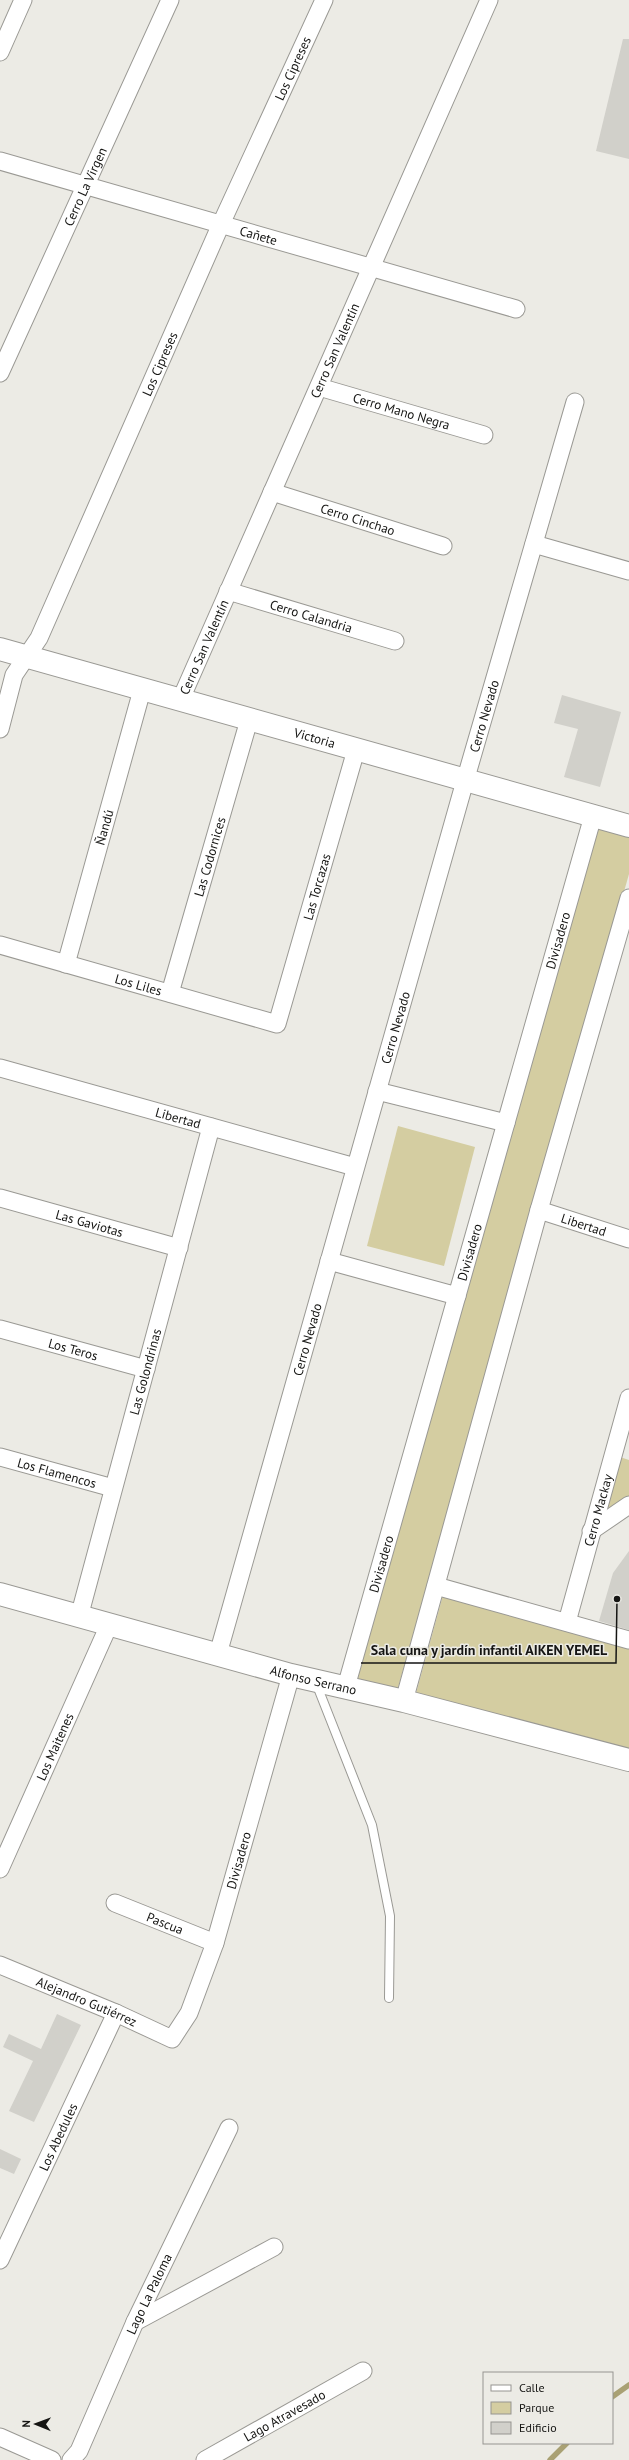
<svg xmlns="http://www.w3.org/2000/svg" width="629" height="2460" viewBox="0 0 629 2460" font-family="'PT Sans',sans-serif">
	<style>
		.green { fill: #d4cda1 }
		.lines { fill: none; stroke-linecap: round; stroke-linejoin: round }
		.stream { stroke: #a9a174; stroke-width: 5.5 }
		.building { fill: #d1d0ca }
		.lane-casing { stroke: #9a9994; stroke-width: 10 }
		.street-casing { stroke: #9a9994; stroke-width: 19 }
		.secondary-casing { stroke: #9a9994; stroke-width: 24 }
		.lane { stroke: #fff; stroke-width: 8 }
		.street { stroke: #fff; stroke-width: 17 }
		.secondary { stroke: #fff; stroke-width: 22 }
		.labels { text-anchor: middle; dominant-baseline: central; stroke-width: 3; stroke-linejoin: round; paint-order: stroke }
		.street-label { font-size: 13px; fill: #151513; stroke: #ecebe5 }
		.leader { fill: none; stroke: #151513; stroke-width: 1.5 }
		.callout-dot { fill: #151513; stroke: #ecebe5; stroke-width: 1.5 }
		.callout-label { font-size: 14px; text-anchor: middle; font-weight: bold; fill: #151513; stroke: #ecebe5; stroke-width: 3; stroke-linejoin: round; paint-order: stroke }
	</style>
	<rect width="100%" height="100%" fill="#ecebe5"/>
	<g class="green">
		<polygon points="595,825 629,834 629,874 397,1691 357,1681"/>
		<polygon points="398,1126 475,1147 444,1266 367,1246"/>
		<polygon points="617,1456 629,1460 629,1498 601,1518"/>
		<polygon points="443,1595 629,1647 629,1750 415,1697"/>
	</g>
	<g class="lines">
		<g class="stream">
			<polyline points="612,2397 629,2385"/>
			<polyline points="550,2460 567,2443"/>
		</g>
	</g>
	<g class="building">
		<polygon points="623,39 629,39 629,159 596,151"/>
		<polygon points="562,695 621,712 600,787 564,777 578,729 554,723"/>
		<polygon points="629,1551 629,1630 599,1621 613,1573"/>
		<polygon points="57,2014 81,2025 34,2122 9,2111 33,2061 3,2047 9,2034 41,2049"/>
		<polygon points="0,2149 21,2159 14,2174 0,2168"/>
	</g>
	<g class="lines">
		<defs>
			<polyline id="lane" points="316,1683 372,1825 390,1916 389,1998"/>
			<g id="street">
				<polyline points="0,52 23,0"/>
				<path id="s1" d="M 0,161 L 516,309"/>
				<path id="s2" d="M 0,373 L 170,0"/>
				<path id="s3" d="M 319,387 L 484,435"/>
				<path id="s4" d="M 272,492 L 443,546"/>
				<polyline points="534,544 629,571"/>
				<path id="s5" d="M 228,591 L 395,641"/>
				<path id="s6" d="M 180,701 L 489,0"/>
				<path id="s7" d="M 0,729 L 14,675 L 39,638 L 221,224 L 324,0"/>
				<path id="s8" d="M 0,945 L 277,1024 L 356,750"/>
				<path id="s9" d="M 66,964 L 142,690"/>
				<path id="s10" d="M 170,993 L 249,720"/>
				<path id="s11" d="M 0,1068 L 355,1167"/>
				<polyline points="377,1091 506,1123"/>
				<path id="s12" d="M 0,1198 L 179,1248"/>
				<path id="s13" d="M 539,1210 L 629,1239"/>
				<polyline points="329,1261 457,1296"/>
				<path id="s14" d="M 0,1329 L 146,1369"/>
				<path id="s15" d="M 0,1457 L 113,1488"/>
				<polyline points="591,1531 629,1505"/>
				<polyline points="436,1586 629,1640"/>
				<path id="s16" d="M 79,1617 L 211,1127"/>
				<path id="s17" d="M 567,1622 L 629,1398"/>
				<path id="s18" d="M 218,1654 L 465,781 L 575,402"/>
				<path id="s19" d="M 346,1687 L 593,816"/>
				<polyline points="404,1701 539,1210 629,898"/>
				<path id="s20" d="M 0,1869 L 109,1625"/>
				<path id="s21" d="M 115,1903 L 215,1943"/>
				<path id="s22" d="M 0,1965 L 116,2013 L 172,2039 L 189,2013 L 215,1943 L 291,1675"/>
				<path id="s23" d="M 0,2260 L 116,2013"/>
				<polyline points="135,2322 274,2247"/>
				<polyline points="0,2437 52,2460"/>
				<path id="s24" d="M 71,2460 L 79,2451 L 135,2322 L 229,2128"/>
				<path id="s25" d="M 205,2460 L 363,2371"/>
			</g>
			<g id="secondary">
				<path id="s26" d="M 0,649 L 629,826"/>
				<path id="s27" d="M 0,1594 L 291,1675 L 404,1701 L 629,1760"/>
			</g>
		</defs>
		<use href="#lane" class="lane-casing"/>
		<use href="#street" class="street-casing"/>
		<use href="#secondary" class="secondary-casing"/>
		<use href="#lane" class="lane"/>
		<use href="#street" class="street"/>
		<use href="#secondary" class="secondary"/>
	</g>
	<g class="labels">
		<g class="street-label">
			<text stroke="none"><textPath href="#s7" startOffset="724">Los Cipreses</textPath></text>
			<text stroke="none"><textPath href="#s2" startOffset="205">Cerro La Virgen</textPath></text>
			<text stroke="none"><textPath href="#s1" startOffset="269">Cañete</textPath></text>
			<text stroke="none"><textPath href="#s6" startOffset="383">Cerro San Valentín</textPath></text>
			<text stroke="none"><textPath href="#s7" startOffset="400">Los Cipreses</textPath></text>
			<text stroke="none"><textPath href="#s3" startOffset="86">Cerro Mano Negra</textPath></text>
			<text stroke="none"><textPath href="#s4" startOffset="90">Cerro Cinchao</textPath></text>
			<text stroke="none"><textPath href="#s5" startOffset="87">Cerro Calandria</textPath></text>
			<text stroke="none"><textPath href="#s6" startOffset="59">Cerro San Valentín</textPath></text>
			<text stroke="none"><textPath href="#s18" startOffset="975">Cerro Nevado</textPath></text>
			<text stroke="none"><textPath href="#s26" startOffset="327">Victoria</textPath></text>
			<text stroke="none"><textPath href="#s9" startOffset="142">Ñandú</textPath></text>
			<text stroke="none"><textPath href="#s10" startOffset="142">Las Codornices</textPath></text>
			<text stroke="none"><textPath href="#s8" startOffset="431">Las Torcazas</textPath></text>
			<text stroke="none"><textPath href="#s19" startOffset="776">Divisadero</textPath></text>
			<text stroke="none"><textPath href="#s8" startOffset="144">Los Liles</textPath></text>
			<text stroke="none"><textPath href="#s18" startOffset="651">Cerro Nevado</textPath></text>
			<text stroke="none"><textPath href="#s11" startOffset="185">Libertad</textPath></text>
			<text stroke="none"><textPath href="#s12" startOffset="93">Las Gaviotas</textPath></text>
			<text stroke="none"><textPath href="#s13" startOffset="47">Libertad</textPath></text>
			<text stroke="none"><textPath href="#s19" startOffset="452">Divisadero</textPath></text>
			<text stroke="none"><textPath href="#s18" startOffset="327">Cerro Nevado</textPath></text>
			<text stroke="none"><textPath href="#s14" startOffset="76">Los Teros</textPath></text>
			<text stroke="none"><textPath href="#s16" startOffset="254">Las Golondrinas</textPath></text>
			<text stroke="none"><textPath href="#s15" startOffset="59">Los Flamencos</textPath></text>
			<text stroke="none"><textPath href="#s17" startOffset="116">Cerro Mackay</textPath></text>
			<text stroke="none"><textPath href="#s19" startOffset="128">Divisadero</textPath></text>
			<text stroke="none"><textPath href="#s27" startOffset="325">Alfonso Serrano</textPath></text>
			<text stroke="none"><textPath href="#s20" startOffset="134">Los Maitenes</textPath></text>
			<text stroke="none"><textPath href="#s22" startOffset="379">Divisadero</textPath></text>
			<text stroke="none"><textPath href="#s21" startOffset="54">Pascua</textPath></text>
			<text stroke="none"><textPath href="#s22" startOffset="94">Alejandro Gutiérrez</textPath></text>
			<text stroke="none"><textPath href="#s23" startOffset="136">Los Abedules</textPath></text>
			<text stroke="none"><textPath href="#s24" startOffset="184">Lago La Paloma</textPath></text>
			<text stroke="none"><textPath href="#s25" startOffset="91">Lago Atravesado</textPath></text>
		</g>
	</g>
	<path class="leader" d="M617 1599L616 1663H361"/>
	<circle class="callout-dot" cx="617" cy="1599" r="4"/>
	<g class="callout-label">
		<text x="489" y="1655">Sala cuna y jardín infantil AIKEN YEMEL</text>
	</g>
	<rect x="483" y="2372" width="130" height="72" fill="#ecebe5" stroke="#969591"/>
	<rect x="491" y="2385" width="20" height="6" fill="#ffffff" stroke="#969591"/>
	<text x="519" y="2392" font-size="12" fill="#151513">Calle</text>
	<rect x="491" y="2402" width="20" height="12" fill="#d4cda1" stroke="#969591"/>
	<text x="519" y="2412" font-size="12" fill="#151513">Parque</text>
	<rect x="491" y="2422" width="20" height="12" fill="#d1d0ca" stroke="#969591"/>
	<text x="519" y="2432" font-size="12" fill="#151513">Edificio</text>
	<g transform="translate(36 2424) rotate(271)" stroke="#ecebe5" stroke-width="3" paint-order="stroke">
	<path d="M0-3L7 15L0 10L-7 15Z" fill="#151513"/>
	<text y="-6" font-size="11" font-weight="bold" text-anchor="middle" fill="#151513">N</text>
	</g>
</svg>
